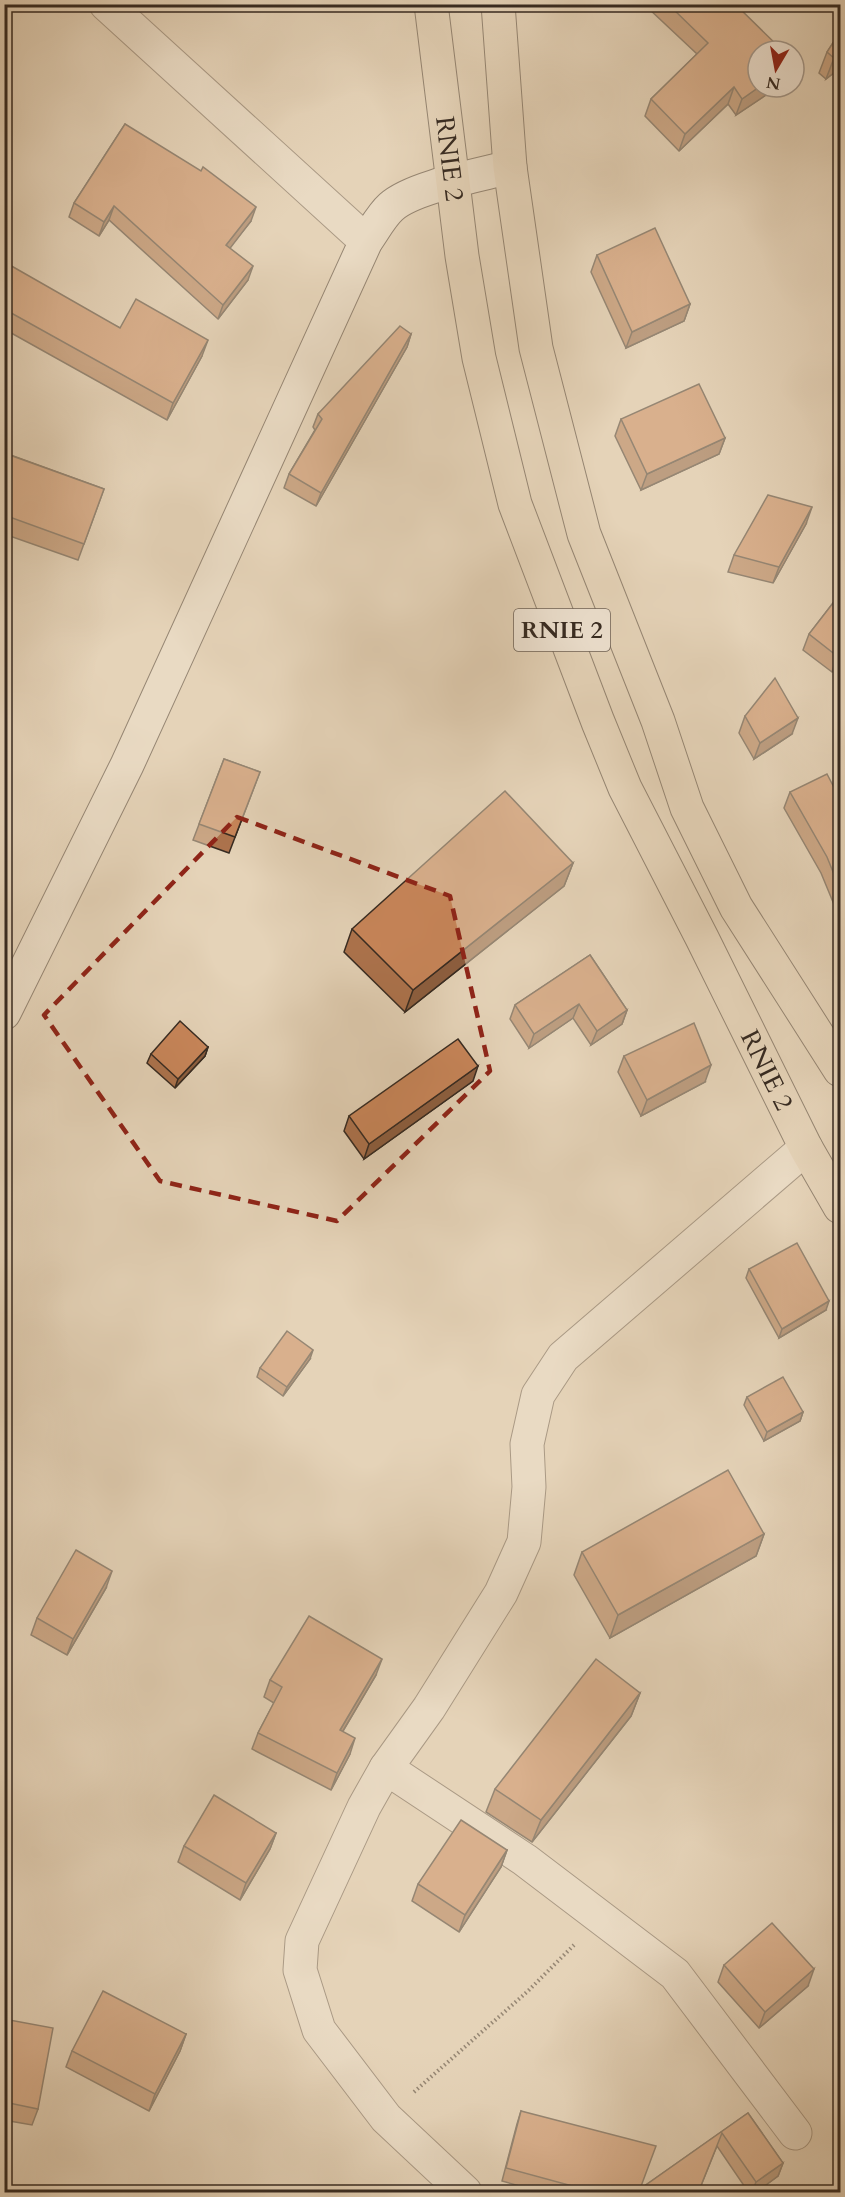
<svg xmlns="http://www.w3.org/2000/svg" width="845" height="2197" viewBox="0 0 845 2197" font-family="Cardo,serif">
	<style>
		.lines { fill: none; stroke-linecap: round; stroke-linejoin: round }
		.street-casing { stroke: #625447; stroke-width: 35 }
		.secondary-casing { stroke: #362a21; stroke-width: 35 }
		.highway-casing { stroke: #362a21; stroke-width: 35 }
		.path { stroke: #362a21; stroke-width: 4; stroke-dasharray: 1.5 3; stroke-linecap: butt }
		.street { stroke: #eee2d1; stroke-width: 33 }
		.secondary { stroke: #eee2d1; stroke-width: 33 }
		.highway { stroke: #e5d3b8; stroke-width: 33 }
		.wall { fill: #ad734d; stroke: #362a21; stroke-width: 1.5 }
		.shaded-wall { fill: #8d5e3f; stroke: #362a21; stroke-width: 1.5 }
		.building { fill: #c9865a; stroke: #362a21; stroke-width: 1.5 }
		.marked { fill: none; stroke: #8f2418; stroke-width: 4.5; stroke-dasharray: 12 8; stroke-linejoin: round }
		.labels { text-anchor: middle; dominant-baseline: central; stroke-width: 5; stroke-linejoin: round; paint-order: stroke }
		.shield { fill: #eee2d1; stroke: #6d6156; stroke-width: 1.5 }
		.shield-label { font-size: 24px; font-weight: bold; fill: #362a21 }
		.street-label { font-size: 26px; fill: #362a21; stroke: #eee2d1 }
	</style>
	<rect width="100%" height="100%" fill="#e5d3b8"/>
	<filter id="stains"><feTurbulence type="fractalNoise" baseFrequency=".00333" numOctaves="4"/><feColorMatrix values="0 0 0 0 .2 0 0 0 0 .09 0 0 0 0 .02 0 0 0 .5 -.17"/></filter>
	<radialGradient id="worn" r=".72"><stop offset=".6" stop-color="#630" stop-opacity="0"/><stop offset="1" stop-color="#630" stop-opacity=".3"/></radialGradient>
	<g class="lines">
		<defs>
			<g id="street">
				<polyline points="106,4 366,241"/>
				<polyline points="386,1768 429,1708 501,1593 524,1542 529,1487 527,1444 538,1395 563,1357 806,1148"/>
				<polyline points="465,2192 386,2118 319,2030 300,1970 302,1941 364,1807 386,1768 525,1860 675,1974 795,2133"/>
			</g>
			<path id="secondary" d="M 4,1013 L 127,765 L 366,241 C 374,230 381,216 391,207 C 413,187 480,175 510,167"/>
			<g id="highway">
				<path id="s1" d="M 431,4 L 462,256 L 479,358 L 515,504 L 598,722 L 625,788 L 702,938 L 806,1148 L 840,1207"/>
				<polyline points="498,4 510,167 536,348 584,534 658,721 687,808 736,907 840,1070"/>
			</g>
		</defs>
		<use href="#street" class="street-casing"/>
		<use href="#secondary" class="secondary-casing"/>
		<use href="#highway" class="highway-casing"/>
		<polyline class="path" points="414,2092 528,1991 574,1945"/>
		<use href="#street" class="street"/>
		<use href="#secondary" class="secondary"/>
		<use href="#highway" class="highway"/>
	</g>
	<g class="wall">
		<polygon points="648,4 735,4 758,87 778,87 736,115 728,104 679,151 645,116 651,99 697,54 647,7"/>
		<polygon points="840,32 840,68 826,79 819,73 827,52"/>
		<polygon points="125,124 251,221 229,248 248,280 218,319 109,220 99,236 69,217 74,203"/>
		<polygon points="597,255 690,304 684,321 626,348 591,272"/>
		<polygon points="4,270 120,328 202,356 167,420 4,329"/>
		<polygon points="411,334 407,347 316,506 284,488 289,474 315,430 313,427 318,414"/>
		<polygon points="621,419 725,438 719,454 641,490 615,436"/>
		<polygon points="5,453 104,489 78,560 4,534"/>
		<polygon points="806,524 773,583 728,572 734,555"/>
		<polygon points="840,594 840,660 832,672 803,650 809,634"/>
		<polygon points="745,716 792,734 754,759 739,733"/>
		<polygon points="224,759 260,772 229,853 193,840"/>
		<polygon points="790,792 840,799 840,919 821,873 784,808"/>
		<polygon points="573,863 564,886 405,1012 344,952 352,929"/>
		<polygon points="590,955 627,1010 622,1024 591,1045 573,1018 529,1048 510,1019 515,1005"/>
		<polygon points="208,1047 205,1056 175,1088 147,1063 151,1054"/>
		<polygon points="624,1056 705,1082 641,1116 618,1072"/>
		<polygon points="473,1081 364,1159 344,1131 349,1116"/>
		<polygon points="749,1269 826,1310 779,1338 746,1278"/>
		<polygon points="310,1359 283,1396 257,1377 260,1368"/>
		<polygon points="747,1397 803,1412 800,1421 764,1441 744,1405"/>
		<polygon points="764,1534 756,1556 610,1638 574,1575 582,1552"/>
		<polygon points="106,1588 67,1655 31,1635 37,1618"/>
		<polygon points="376,1675 343,1731 350,1754 331,1790 252,1749 258,1733 274,1703 264,1697 270,1680"/>
		<polygon points="640,1693 631,1716 532,1842 486,1812 495,1789"/>
		<polygon points="276,1833 270,1849 240,1900 178,1862 184,1846"/>
		<polygon points="507,1850 501,1867 459,1932 412,1901 418,1884"/>
		<polygon points="724,1965 808,1986 759,2028 718,1982"/>
		<polygon points="4,2019 38,2109 32,2125 4,2120"/>
		<polygon points="186,2034 180,2051 149,2111 66,2067 72,2051"/>
		<polygon points="521,2111 640,2189 748,2113 783,2163 778,2176 755,2193 749,2193 717,2146 698,2193 544,2193 502,2181 517,2124"/>
	</g>
	<g class="shaded-wall">
		<polygon points="840,53 840,68 826,79 834,58"/>
		<polygon points="734,87 728,104 679,151 685,134"/>
		<polygon points="759,87 778,87 736,115 742,99"/>
		<polygon points="114,206 109,220 99,236 104,222"/>
		<polygon points="256,207 251,221 221,260 226,245"/>
		<polygon points="253,266 248,280 218,319 223,305"/>
		<polygon points="690,304 684,321 626,348 632,332"/>
		<polygon points="411,334 407,347 316,506 321,493"/>
		<polygon points="208,340 202,356 167,420 173,403"/>
		<polygon points="725,438 719,454 641,490 647,474"/>
		<polygon points="812,507 806,524 773,583 779,567"/>
		<polygon points="840,652 840,660 832,672 837,656"/>
		<polygon points="798,718 792,734 754,759 760,743"/>
		<polygon points="573,863 564,886 405,1012 413,990"/>
		<polygon points="579,1004 573,1018 529,1048 534,1034"/>
		<polygon points="627,1010 622,1024 591,1045 597,1031"/>
		<polygon points="208,1047 205,1056 175,1088 178,1079"/>
		<polygon points="711,1065 705,1082 641,1116 647,1100"/>
		<polygon points="478,1066 473,1081 364,1159 369,1144"/>
		<polygon points="829,1301 826,1310 779,1338 782,1329"/>
		<polygon points="313,1350 310,1359 283,1396 287,1387"/>
		<polygon points="803,1412 800,1421 764,1441 767,1432"/>
		<polygon points="764,1534 756,1556 610,1638 618,1615"/>
		<polygon points="112,1571 106,1588 67,1655 73,1639"/>
		<polygon points="382,1659 376,1675 334,1746 340,1730"/>
		<polygon points="640,1693 631,1716 532,1842 541,1820"/>
		<polygon points="355,1738 350,1754 331,1790 337,1773"/>
		<polygon points="276,1833 270,1849 240,1900 246,1883"/>
		<polygon points="507,1850 501,1867 459,1932 465,1915"/>
		<polygon points="814,1969 808,1986 759,2028 765,2012"/>
		<polygon points="186,2034 180,2051 149,2111 155,2094"/>
		<polygon points="783,2163 778,2176 755,2193 752,2193 756,2182"/>
	</g>
	<g class="building">
		<polygon points="668,4 735,4 783,51 758,51 758,87 759,87 742,99 734,87 685,134 651,99 708,43"/>
		<polygon points="840,32 840,53 834,58 827,52"/>
		<polygon points="125,124 201,171 203,167 256,207 226,245 253,266 223,305 114,206 104,222 74,203"/>
		<polygon points="655,228 690,304 632,332 597,255"/>
		<polygon points="8,264 120,328 136,299 208,340 173,403 4,309 4,270"/>
		<polygon points="400,326 411,334 321,493 289,474 322,419 318,414"/>
		<polygon points="699,384 725,438 647,474 621,419"/>
		<polygon points="4,453 104,489 84,544 4,515"/>
		<polygon points="768,495 812,507 779,567 734,555"/>
		<polygon points="840,594 840,652 837,656 809,634"/>
		<polygon points="775,678 798,718 760,743 745,716"/>
		<polygon points="224,759 260,772 235,837 199,824"/>
		<polygon points="827,774 840,799 840,889 827,857 790,792"/>
		<polygon points="505,791 573,863 413,990 352,929"/>
		<polygon points="590,955 627,1010 597,1031 579,1004 534,1034 515,1005"/>
		<polygon points="180,1021 208,1047 178,1079 151,1054"/>
		<polygon points="694,1023 711,1065 647,1100 624,1056"/>
		<polygon points="458,1039 478,1066 369,1144 349,1116"/>
		<polygon points="797,1243 829,1301 782,1329 749,1269"/>
		<polygon points="287,1331 313,1350 287,1387 260,1368"/>
		<polygon points="783,1377 803,1412 767,1432 747,1397"/>
		<polygon points="728,1470 764,1534 618,1615 582,1552"/>
		<polygon points="76,1550 112,1571 73,1639 37,1618"/>
		<polygon points="309,1616 382,1659 340,1730 355,1738 337,1773 258,1733 282,1687 270,1680"/>
		<polygon points="596,1659 640,1693 541,1820 495,1789"/>
		<polygon points="214,1795 276,1833 246,1883 184,1846"/>
		<polygon points="461,1820 507,1850 465,1915 418,1884"/>
		<polygon points="772,1923 814,1969 765,2012 724,1965"/>
		<polygon points="103,1991 186,2034 155,2094 72,2051"/>
		<polygon points="4,2019 53,2028 38,2109 4,2102"/>
		<polygon points="521,2111 656,2146 640,2189 748,2113 783,2163 756,2182 722,2133 698,2193 598,2193 506,2168"/>
	</g>
	<path d="M0 0H845V2197H0ZM 237,817 L 450,896 L 490,1071 L 337,1221 L 160,1181 L 44,1015 Z" fill="#e5d3b8" fill-opacity=".55" fill-rule="evenodd"/>
	<path class="marked" d="M 237,817 L 450,896 L 490,1071 L 337,1221 L 160,1181 L 44,1015 Z"/>
	<g class="labels">
		<rect class="shield" x="514" y="609" width="96" height="42" rx="4.5"/>
		<g class="shield-label">
			<text x="562" y="630">RNIE 2</text>
		</g>
		<g class="street-label">
			<text stroke="none"><textPath href="#s1" startOffset="156">RNIE 2</textPath></text>
			<text stroke="none"><textPath href="#s1" startOffset="1128">RNIE 2</textPath></text>
		</g>
	</g>
	<rect width="845" height="2197" fill="none" stroke="#e5d3b8" stroke-width="24"/>
	<rect x="6" y="6" width="833" height="2185" fill="none" stroke="#362a21" stroke-width="3"/>
	<rect x="12" y="12" width="821" height="2173" fill="none" stroke="#362a21" stroke-width="1.5"/>
	<g transform="translate(776 69) rotate(190)"><circle r="28" fill="#eee2d1" stroke="#a4988b" stroke-width="1.5"/>
	<path d="M0-4.5L10 22L0 15L-10 22Z" fill="#8f2418"/>
	<text y="-9" font-size="16" font-weight="bold" text-anchor="middle" fill="#362a21">N</text>
	</g>
	<rect width="100%" height="100%" filter="url(#stains)"/>
	<rect width="100%" height="100%" fill="url(#worn)"/>
</svg>
